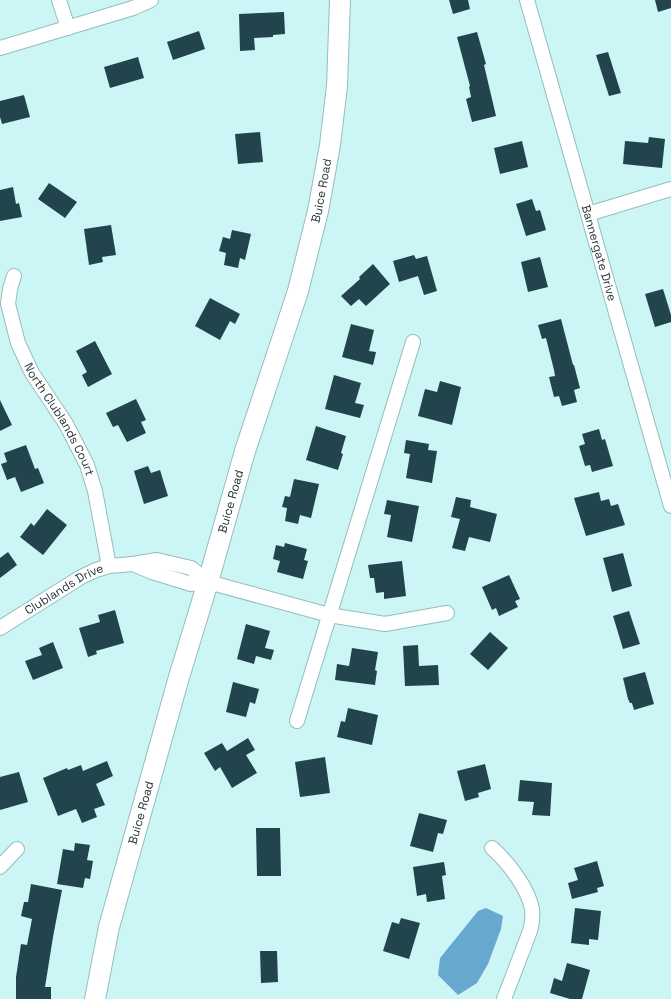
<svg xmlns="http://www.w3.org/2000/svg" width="671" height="999" viewBox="0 0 671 999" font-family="'Space Grotesk',sans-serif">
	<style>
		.water { fill: #67a9ce }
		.building { fill: #21444d }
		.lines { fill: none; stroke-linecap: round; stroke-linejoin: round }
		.street-casing { stroke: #94bdbd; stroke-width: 16 }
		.secondary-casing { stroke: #94bdbd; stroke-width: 22 }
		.street { stroke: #fff; stroke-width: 14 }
		.secondary { stroke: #fff; stroke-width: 20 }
		.labels { text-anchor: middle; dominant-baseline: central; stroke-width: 4; stroke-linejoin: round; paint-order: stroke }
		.street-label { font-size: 12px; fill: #253535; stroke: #edfefe }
	</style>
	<rect width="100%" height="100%" fill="#ccf6f6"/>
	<polygon class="water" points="486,908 503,916 501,929 488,964 477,983 458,995 438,975 440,958 478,911"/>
	<g class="building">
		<polygon points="449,0 468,0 470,9 453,14"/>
		<polygon points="655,0 671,0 671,8 658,12"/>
		<polygon points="284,12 285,34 273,35 273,37 254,38 255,50 240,51 239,14"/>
		<polygon points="199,31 205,49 173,60 167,42"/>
		<polygon points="477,32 486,64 484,65 496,116 472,122 466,99 471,97 469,87 470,86 457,37"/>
		<polygon points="608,52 621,93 609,96 596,55"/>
		<polygon points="138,57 144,78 110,88 104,67"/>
		<polygon points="24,95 30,117 2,124 0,117 0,101"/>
		<polygon points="260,132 263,162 238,164 235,134"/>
		<polygon points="649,137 665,139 662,168 623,164 625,141 648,143"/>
		<polygon points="522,141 528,167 500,174 494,148"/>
		<polygon points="49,183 77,202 65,218 38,199"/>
		<polygon points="13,187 16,204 19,203 22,217 0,221 0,190"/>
		<polygon points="532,199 536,211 540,210 546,230 526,236 516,204"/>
		<polygon points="111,225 116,255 102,257 103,262 89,265 84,229"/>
		<polygon points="232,230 251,234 245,260 240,258 238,268 224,265 226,253 219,251 223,237 230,239"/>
		<polygon points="414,255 416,259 427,256 437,291 424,295 418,276 399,282 393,261"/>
		<polygon points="540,257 548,287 528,292 521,262"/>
		<polygon points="373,264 390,284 366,306 359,299 351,306 341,296 360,279 359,277"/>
		<polygon points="663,289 671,315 671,322 655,327 645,294"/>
		<polygon points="210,298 240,314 235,324 230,321 220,340 195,326"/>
		<polygon points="561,319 573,365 574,365 580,388 574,390 577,402 562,406 559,396 554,397 549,377 555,376 554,370 546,338 542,339 538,325"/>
		<polygon points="351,324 374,330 369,351 376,352 373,365 342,357"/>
		<polygon points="95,341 112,374 88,387 82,375 87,372 76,351"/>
		<polygon points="334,375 361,383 355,403 364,405 360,418 325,409"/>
		<polygon points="440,381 461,387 452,425 418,416 425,389 437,392"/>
		<polygon points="136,399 146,420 141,422 146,433 127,442 118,425 113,427 106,413"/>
		<polygon points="0,400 12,425 0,431"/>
		<polygon points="316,426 346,436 341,453 343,454 338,470 306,460"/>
		<polygon points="599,429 602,440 605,439 613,466 592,472 590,465 585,466 579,446 585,444 582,434"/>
		<polygon points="406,440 429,444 428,450 437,451 432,483 406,478 410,454 404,453"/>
		<polygon points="26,445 35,469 38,468 44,483 21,492 15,477 7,480 1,464 7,462 4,453"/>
		<polygon points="148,466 151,473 160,470 168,496 144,504 134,471"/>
		<polygon points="294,479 319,484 311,518 300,515 298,524 285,521 287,508 282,507 285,496 290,497"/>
		<polygon points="599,492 601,501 609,499 611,506 618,504 625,525 586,536 574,498"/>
		<polygon points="456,497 471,500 470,507 497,514 490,542 469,537 465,551 452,548 460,519 451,517"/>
		<polygon points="387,500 419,506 412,542 387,537 391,515 384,514"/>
		<polygon points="47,509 67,525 43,555 20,537 31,523 34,526"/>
		<polygon points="285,543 307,549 304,560 308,561 303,579 277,572 280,561 273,559 276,545 284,547"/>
		<polygon points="8,552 17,565 0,578 0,558"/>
		<polygon points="623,553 632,586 612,592 603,558"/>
		<polygon points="402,561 406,596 384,599 384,592 376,593 374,578 370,578 368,565"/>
		<polygon points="509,575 520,599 515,601 518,607 499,616 496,608 492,610 482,587"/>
		<polygon points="115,610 124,643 96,651 97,654 88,657 79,628 100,622 98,615"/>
		<polygon points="629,611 640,644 623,649 613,616"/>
		<polygon points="246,624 270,631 265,648 274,650 271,660 256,656 254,664 237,659"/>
		<polygon points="490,632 508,648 488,670 470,654"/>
		<polygon points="53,642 63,668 33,680 25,661 42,655 39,648"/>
		<polygon points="418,645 419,666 438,665 439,685 405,686 403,646"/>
		<polygon points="352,648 378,652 375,670 377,671 375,685 335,680 337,664 349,666"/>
		<polygon points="645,672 654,704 634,710 632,703 630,703 628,699 623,678"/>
		<polygon points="233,682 259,689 255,704 250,702 246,717 226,712"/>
		<polygon points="348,708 378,715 372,745 337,737 341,721 345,722"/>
		<polygon points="248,738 255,750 246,755 257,773 232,788 220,767 215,771 204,753 222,743 227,751"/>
		<polygon points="325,757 330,793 300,797 295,762"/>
		<polygon points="107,761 113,776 96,784 105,805 94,809 97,817 82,823 76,809 58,816 43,778 67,768 68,770 81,765 83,771"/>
		<polygon points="485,764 491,789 478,793 479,797 465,801 457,771"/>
		<polygon points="19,772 28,802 0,810 0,777"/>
		<polygon points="520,780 552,783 550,816 532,815 534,802 518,801"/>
		<polygon points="419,813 447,820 443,834 438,833 433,852 410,846"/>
		<polygon points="256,828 280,828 281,876 257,876"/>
		<polygon points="75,843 90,845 87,860 93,861 90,879 85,878 83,888 57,884 63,849 74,851"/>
		<polygon points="597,861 604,886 597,888 598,892 572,899 568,883 578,880 574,868"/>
		<polygon points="444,862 446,875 442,876 445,899 427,902 426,894 417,896 413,867"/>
		<polygon points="31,884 62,890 53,937 45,987 51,987 51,999 16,999 16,977 21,944 27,945 32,919 21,916 24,902 28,902"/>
		<polygon points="575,908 601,911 598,940 589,939 589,945 571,943"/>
		<polygon points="401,918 420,923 409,959 383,951 392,922 399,924"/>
		<polygon points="260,951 277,951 278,982 261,983"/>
		<polygon points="567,963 590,970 582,999 570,999 550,993 554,978 562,981"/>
	</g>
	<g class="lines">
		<defs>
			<g id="street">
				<polyline points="59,0 68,28"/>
				<path id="s1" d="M 527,0 L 671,506"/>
				<polyline points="0,48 133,8 151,0"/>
				<polyline points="588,214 671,189"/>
				<path id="s2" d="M 14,276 L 10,289 L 8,304 L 18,343 L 32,373 L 66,424 L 87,465 L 95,491 L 109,566"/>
				<polyline points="133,564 157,560 191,568 208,582"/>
				<path id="s3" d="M 0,628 L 81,577 L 96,570 L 109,566 L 133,564 L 152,572 L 191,584 L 208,582 L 329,615 L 385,624 L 447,613"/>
				<polyline points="297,721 413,342"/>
				<path d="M 492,848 C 508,862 528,888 532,909 C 533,917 532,924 530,931 L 504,999"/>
				<polyline points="0,867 17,849"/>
			</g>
			<g id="secondary">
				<path id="s4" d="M 95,999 L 109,927 L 179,677 L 208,582 L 245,451 L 298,291 L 318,211 L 330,145 L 337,86 L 340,0"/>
			</g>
		</defs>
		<use href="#street" class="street-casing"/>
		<use href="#secondary" class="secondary-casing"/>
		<use href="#street" class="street"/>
		<use href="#secondary" class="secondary"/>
	</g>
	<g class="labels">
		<g class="street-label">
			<text stroke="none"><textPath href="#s4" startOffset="840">Buice Road</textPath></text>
			<text stroke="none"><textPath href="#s1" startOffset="263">Bannergate Drive</textPath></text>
			<text stroke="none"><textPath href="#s2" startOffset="156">North Clublands Court</textPath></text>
			<text stroke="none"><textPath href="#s4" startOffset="516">Buice Road</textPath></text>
			<text stroke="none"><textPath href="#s3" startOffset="75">Clublands Drive</textPath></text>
			<text stroke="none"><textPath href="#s4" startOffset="192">Buice Road</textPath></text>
		</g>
	</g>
</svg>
